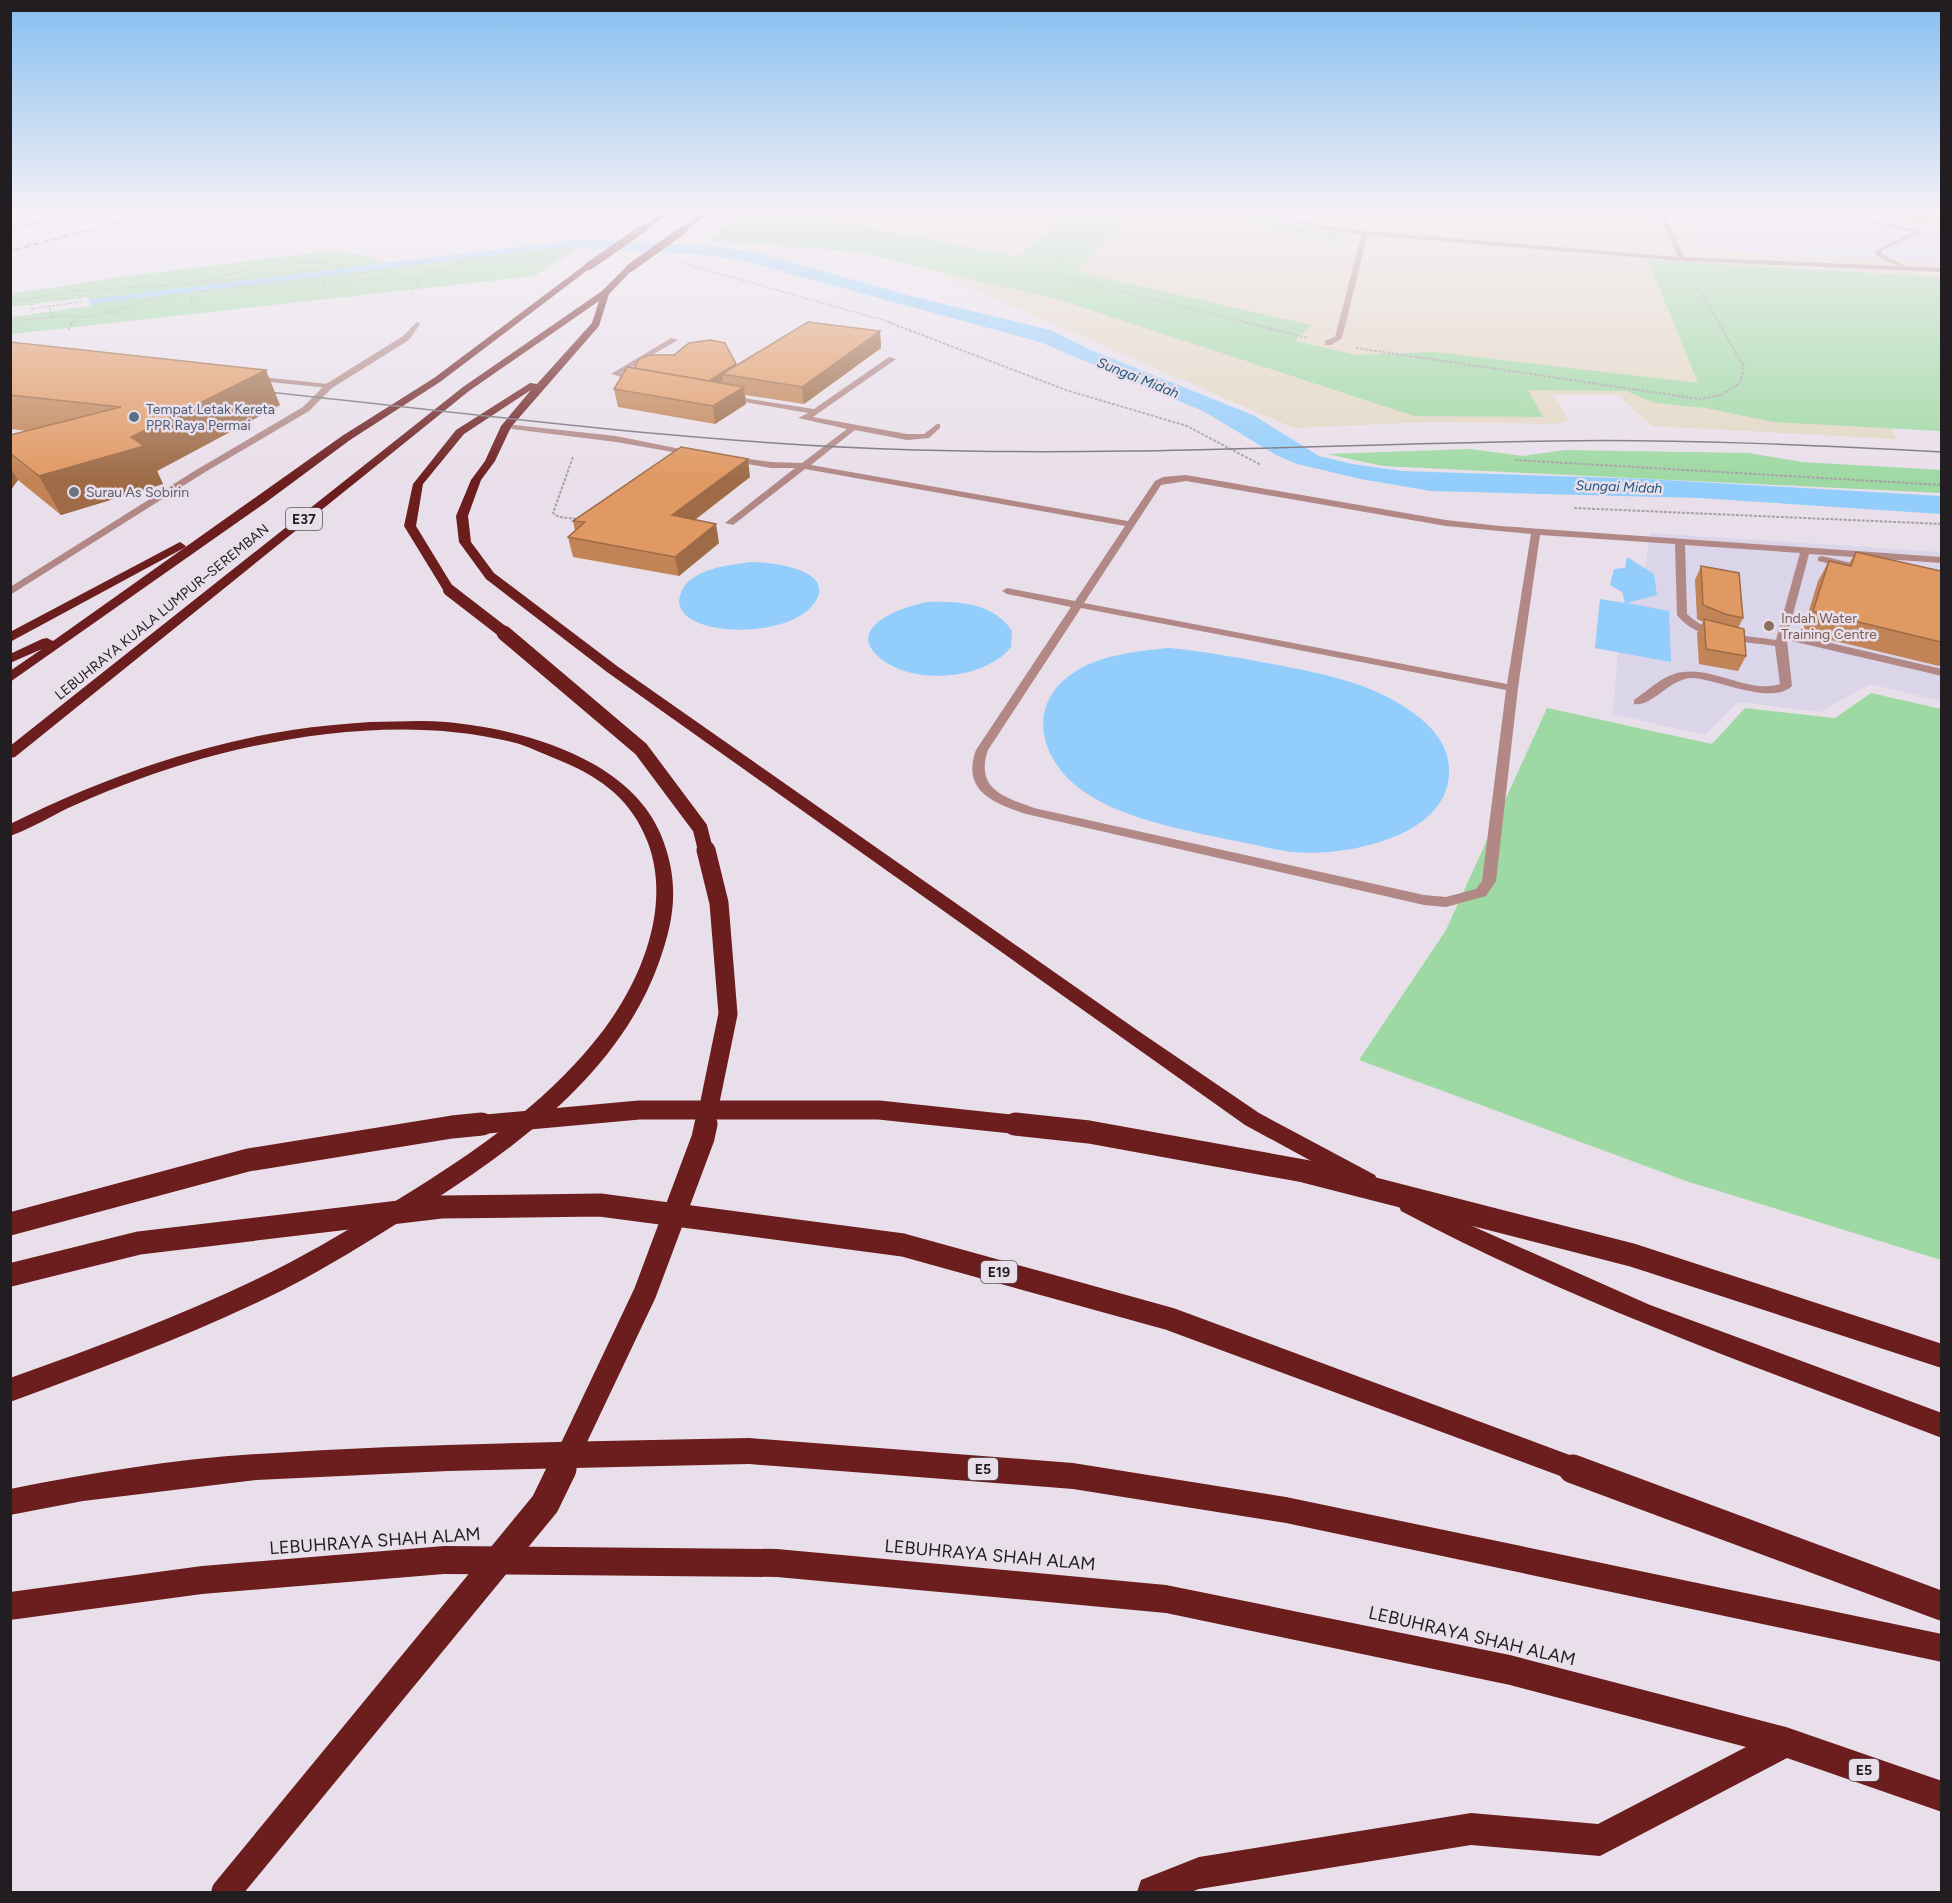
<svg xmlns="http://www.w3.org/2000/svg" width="1952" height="1903" viewBox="0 0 1952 1903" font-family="Figtree,sans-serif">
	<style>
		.commercial { fill: #e3d7c3 }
		.education { fill: #dbd5ea }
		.green { fill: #9ed9a3 }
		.water { fill: #92cdfb }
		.pier { fill: #e9dfea }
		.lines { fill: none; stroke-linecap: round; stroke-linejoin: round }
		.path-far1 { stroke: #a8a0a8; stroke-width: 1.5; stroke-dasharray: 2 1.5; stroke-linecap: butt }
		.path { stroke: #a8a0a8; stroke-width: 2; stroke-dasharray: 3 1.5; stroke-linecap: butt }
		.service { fill: #b18885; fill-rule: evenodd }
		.minor { fill: #b18885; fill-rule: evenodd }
		.motorway { fill: #6c1e1e; fill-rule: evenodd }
		.tram { stroke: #787178; stroke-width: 1.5 }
		.rail-casing { stroke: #787178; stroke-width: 2 }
		.rail { stroke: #e9dfea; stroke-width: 1.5; stroke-dasharray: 5; stroke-linecap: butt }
		.motorway-bridge-far5 { stroke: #6c1e1e; stroke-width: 8 }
		.motorway-bridge-far4 { stroke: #6c1e1e; stroke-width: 12 }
		.motorway-bridge-far3 { stroke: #6c1e1e; stroke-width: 15 }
		.motorway-bridge-far2 { stroke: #6c1e1e; stroke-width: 19 }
		.motorway-bridge-far1 { stroke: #6c1e1e; stroke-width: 23 }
		.motorway-bridge { stroke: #6c1e1e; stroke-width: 29 }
		.wall { fill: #c28456 }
		.shaded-wall { fill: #9e6b46 }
		.building { fill: #e19964; stroke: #9e6b46; stroke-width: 1.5 }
		.service-dot { fill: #5c6f8a; stroke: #e9dfea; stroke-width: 2 }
		.worship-dot { fill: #6b7280; stroke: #e9dfea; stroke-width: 2 }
		.education-dot { fill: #8d6e63; stroke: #e9dfea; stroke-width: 2 }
		.labels { text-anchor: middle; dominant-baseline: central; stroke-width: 5; stroke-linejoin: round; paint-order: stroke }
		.far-water-label { font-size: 14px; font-style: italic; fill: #21577d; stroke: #e9dfea }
		.far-service-label { font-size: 14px; fill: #4e5e75; stroke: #e9dfea; text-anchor: start }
		.far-worship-label { font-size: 14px; fill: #5b616d; stroke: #e9dfea; text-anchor: start }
		.shield { fill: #e9dfea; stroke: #5d575d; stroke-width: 1.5 }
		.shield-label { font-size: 14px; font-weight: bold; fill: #211d21 }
		.far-street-label { font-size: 14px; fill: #211d21; stroke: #e9dfea }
		.far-education-label { font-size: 14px; fill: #785e54; stroke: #e9dfea; text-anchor: start }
		.near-street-label { font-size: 18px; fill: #211d21; stroke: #e9dfea }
	</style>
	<rect width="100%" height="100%" fill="#e9dfea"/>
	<polygon class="commercial" points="775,213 1941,213 1941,427 1890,425 1896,439 1652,426 1618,395 1552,395 1569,421 1553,424 1427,422 1294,428 869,244"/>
	<g class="education">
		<polygon points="1685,213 1941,213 1941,263 1703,250"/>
		<polygon points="1650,533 1941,552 1941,701 1870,684 1820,712 1738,702 1705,735 1613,714 1618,652 1595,648 1600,599 1625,603 1622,592 1610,585 1614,569 1625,568 1627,557 1645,568"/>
	</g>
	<g class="green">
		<polygon points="741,213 798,213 1018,257 1068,213 1131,213 1077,272 1311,325 1295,341 1356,355 1435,352 1698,383 1648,260 1941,277 1941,431 1773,422 1706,408 1655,403 1626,391 1528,390 1543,417 1414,416 1063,301 859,252 707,240"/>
		<polygon points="1227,213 1249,213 1298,227 1350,235 1346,244 1278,230"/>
		<polygon points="562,247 580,247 534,276 11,334 10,294 135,275 330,251 368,256 391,267"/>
		<polygon points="1470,449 1523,456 1565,450 1749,453 1802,462 1941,470 1941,493 1383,466 1327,454"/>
		<polygon points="1871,693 1941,709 1941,1260 1686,1181 1359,1060 1446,930 1547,708 1712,744 1745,708 1835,718"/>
	</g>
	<g class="water">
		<polygon points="584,239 717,247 756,252 910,296 1050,330 1091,350 1253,415 1319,456 1352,464 1402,471 1647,479 1941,496 1941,514 1699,498 1431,491 1361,479 1297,464 1276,455 1205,412 1040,342 744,261 707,255 562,247 105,302 11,316 10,309"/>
		<polygon points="1627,557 1654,574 1657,595 1627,603 1669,611 1671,662 1595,648 1600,599 1625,603 1622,592 1610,585 1614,569 1625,568"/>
		<path d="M 751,562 C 769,562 837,569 815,602 C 795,633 720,637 691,619 C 683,614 677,606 680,596 C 686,569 729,565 751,562 Z"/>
		<path d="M 928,602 C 958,601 994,603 1012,631 L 1011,647 C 985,680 913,686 880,658 C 843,627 904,606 928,602 Z"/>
		<path d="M 1169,648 C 1202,651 1234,657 1267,663 C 1318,673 1369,681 1412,712 C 1432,726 1450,746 1449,772 C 1449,837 1345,857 1294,852 C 1278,851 1262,846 1246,843 C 1194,832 1130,822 1086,793 C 1038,762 1024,701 1078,670 C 1104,654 1140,651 1169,648 Z"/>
	</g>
	<polygon class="pier" points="88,297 90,306 12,317 12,307"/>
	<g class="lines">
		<g class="path-far1">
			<polyline points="1102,213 1049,270 1050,274 1249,323"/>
			<polygon points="311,262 347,266 199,283 253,268"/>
			<polyline points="678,262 893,323"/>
			<polyline points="506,263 540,257"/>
			<polyline points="439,273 453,273"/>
			<polyline points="306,279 405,268 442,270"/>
			<polyline points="324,282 324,293"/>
			<polyline points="1695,282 1719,323"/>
			<polyline points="411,295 419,281"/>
			<polyline points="32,297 32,309 50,306"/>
			<polyline points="10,302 77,291"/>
			<polyline points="191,307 193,293"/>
			<polyline points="109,312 126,315"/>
			<polyline points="52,317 50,306 81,302 77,291 199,283"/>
			<polyline points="10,321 66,316 89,317 165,296 286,281 335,282 397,276 419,281 460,262 507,259 541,253 540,257 555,257 567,252"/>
			<polyline points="72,323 76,318"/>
		</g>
		<g class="path">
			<polyline points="888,322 1066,390 1187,426 1261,465"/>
			<polyline points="1243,322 1308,338"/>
			<polyline points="68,330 73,322"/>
			<polyline points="1356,348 1699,399 1721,395 1740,383 1744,367 1718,322"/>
			<polyline points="573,457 553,513 559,517 577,519"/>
			<polyline points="1515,460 1942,485"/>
			<polyline points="1574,508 1942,524"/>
		</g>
		<g class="service">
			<polygon points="1660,213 1675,213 1662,216"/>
			<polygon points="1825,213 1837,213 1921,231 1921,233 1881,251 1882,254 1911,269 1906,270 1877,256 1875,251 1913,232"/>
			<polygon points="1365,231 1368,233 1342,338 1331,345 1325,345 1325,341 1335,337 1362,233"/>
			<polygon points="671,338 678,340 621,373 642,379 642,383 611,374"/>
			<path d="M 889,357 L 896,359 L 813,417 L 907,434 L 924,434 L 937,424 L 940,424 L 940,428 L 929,438 L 907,440 L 855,430 L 811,465 L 1128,521 L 1155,481 L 1163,477 L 1186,475 L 1446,520 L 1500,526 L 1942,557 L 1942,563 L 1809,554 L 1788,633 L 1942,669 L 1942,676 L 1787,640 L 1792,686 C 1771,706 1718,679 1692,678 C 1670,678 1651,708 1634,704 L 1634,700 C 1649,690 1664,674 1683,672 C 1713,667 1752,694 1780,684 L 1775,646 C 1743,641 1698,642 1677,615 L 1675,544 L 1540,535 L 1518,688 L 1496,881 L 1486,896 L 1446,907 L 1424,905 L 1026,814 C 994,803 961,791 976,750 L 1071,607 L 1007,594 L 1002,591 L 1007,588 L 1075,601 L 1125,526 L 805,469 L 733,525 L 725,523 L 795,468 L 771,468 L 729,461 L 725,458 L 726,456 L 771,462 L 802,463 L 847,429 L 798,418 L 808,413 L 727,399 L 724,399 L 724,395 L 814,409 ZM 1186,481 L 1446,526 L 1531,534 L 1507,684 L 1084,603 L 1161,485 ZM 1685,545 L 1800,553 L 1776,640 C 1747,635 1709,636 1687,614 ZM 1081,608 L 1506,690 L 1482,881 L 1476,889 L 1446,897 L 1424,895 L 1034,808 C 1003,797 975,788 988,750 Z"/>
			<polygon points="252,376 329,384 333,386 329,388 249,380 249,376"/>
			<polygon points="506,424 616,436 700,453 696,456 616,442 503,428 502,426"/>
			<polygon points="1822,556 1872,568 1873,570 1868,573 1818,561 1818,557"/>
		</g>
		<g class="minor">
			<polygon points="1266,213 1276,213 1324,226 1365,231 1678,257 1659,213 1665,213 1684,257 1942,268 1942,272 1682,261 1365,235 1324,230"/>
			<polygon points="417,322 420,324 409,340 332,388 309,411 202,474 10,595 10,587 196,470 303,407 326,384 403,336"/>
		</g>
		<g class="motorway">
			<polygon points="663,213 671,213 646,229 642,229 642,227"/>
			<polygon points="703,213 710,213 685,231 681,231 681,229"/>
			<polygon points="586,264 593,266 440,382 350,440 265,503 10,682 10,671 42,649 10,663 10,654 42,639 47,638 53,641 342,436 434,378"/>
			<polygon points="627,266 634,268 609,294 599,326 511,427 495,461 481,480 468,516 471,542 494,573 617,666 1137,1030 1259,1113 1375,1175 1378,1181 1375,1187 1367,1190 1359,1187 1245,1125 607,672 486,579 459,542 456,516 471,480 485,461 501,426 531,390 464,434 423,484 416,526 455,590 453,593 445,593 404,526 413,484 456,430 530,383 537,384 592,323 599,301 469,391 15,757 10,758 10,746 463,387 602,291"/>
			<polygon points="180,542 186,546 184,548 10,642 10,632"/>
			<path d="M 370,722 C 395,722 421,720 446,722 C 522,729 629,758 661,835 C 680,882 675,919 658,965 C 620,1069 524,1142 434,1200 C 384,1232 334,1264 281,1291 C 194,1334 102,1368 10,1402 L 10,1378 C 96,1347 181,1316 263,1276 C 311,1253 356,1225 402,1197 C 472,1154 542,1106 594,1042 C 638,989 673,910 648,843 C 630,795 595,774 549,756 C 537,751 525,745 512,742 C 396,713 253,738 142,778 C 120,786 97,795 75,805 C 54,814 33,828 10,836 L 10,824 C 99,780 194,745 292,730 C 318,726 344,724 370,722 Z"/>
			<path d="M 1409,1195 L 1470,1225 L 1650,1305 L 1942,1413 L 1942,1438 C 1759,1368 1574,1303 1401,1211 L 1398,1204 L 1401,1197 Z"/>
			<path d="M 749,1438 L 1073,1463 L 1286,1497 L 1942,1634 L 1942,1662 L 1286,1523 L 1073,1489 L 749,1464 L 448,1471 L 256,1480 L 83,1501 L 10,1515 L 10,1489 C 91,1473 176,1459 258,1454 C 421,1443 585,1442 749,1438 Z"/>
			<polygon points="444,1546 777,1549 1166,1585 1510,1655 1786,1727 1942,1781 1942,1812 1787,1758 1600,1856 1471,1845 1199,1889 1191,1892 1137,1892 1141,1880 1199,1857 1471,1813 1598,1824 1746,1747 1510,1685 1166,1613 777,1577 444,1574 202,1594 10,1620 10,1592 202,1566"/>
		</g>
		<path class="tram" d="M 259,391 C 478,414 697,444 917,450 C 1129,456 1341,444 1552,441 C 1682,439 1812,445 1942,452"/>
		<defs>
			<g id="rail">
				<polyline points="10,220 40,213"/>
				<polyline points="10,229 80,213"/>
				<polyline points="10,251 155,213"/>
			</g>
		</defs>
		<use href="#rail" class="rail-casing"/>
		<use href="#rail" class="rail"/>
		<g class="motorway-bridge-far5">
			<polyline points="589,266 644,228"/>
			<polyline points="630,268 683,230"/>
		</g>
		<polyline class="motorway-bridge-far4" points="449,590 506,634"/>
		<polyline class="motorway-bridge-far3" points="504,633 641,749 700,828 706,852"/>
		<g class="motorway-bridge-far2">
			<polyline points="465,1126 639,1110 879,1110 1030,1126"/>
			<polyline points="705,1126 728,1014 719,903 706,850"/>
		</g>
		<g class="motorway-bridge-far1">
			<polyline points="1015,1124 1089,1132 1304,1171 1632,1255 1942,1356"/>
			<polyline points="10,1224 248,1160 452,1127 482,1124"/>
			<polyline points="10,1275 139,1243 441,1207 600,1205 903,1245 1170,1319 1577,1470"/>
			<polyline points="561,1470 645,1293 703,1138 706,1124"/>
		</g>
		<g class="motorway-bridge">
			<polyline points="1573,1469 1942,1606"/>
			<polyline points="226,1892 545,1504 562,1469"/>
		</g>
	</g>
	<g class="wall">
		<polygon points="1876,213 1941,213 1941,221 1931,220 1923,223 1895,218"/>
		<polygon points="880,331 881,348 804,404 745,395 746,404 715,424 618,407 614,389 634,368 736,364 736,366"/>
		<polygon points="10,342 280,405 157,471 163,484 61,515 18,480 10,491 10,435 27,431 10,429"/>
		<polygon points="750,477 695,520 719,543 679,576 573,557 568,537 575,531 573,521"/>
		<polygon points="1856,552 1941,571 1941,663 1939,666 1802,633 1818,581 1829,561 1848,565"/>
		<polygon points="1701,566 1743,618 1738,628 1746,656 1738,671 1699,664 1697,633 1703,622 1697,619 1695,580"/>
	</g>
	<g class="shaded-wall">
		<polygon points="1928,213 1935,213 1931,220 1923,223"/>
		<polygon points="880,331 881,348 804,404 802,387"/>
		<polygon points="736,364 737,372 722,374 723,381 711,390 709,381"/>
		<polygon points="266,370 280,405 157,471 163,484 61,515 39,476 131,437"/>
		<polygon points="744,387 746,404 715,424 713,406"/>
		<polygon points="748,459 750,477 676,534 672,515"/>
		<polygon points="10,467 18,480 10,491"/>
		<polygon points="716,524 719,543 679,576 675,557"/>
	</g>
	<g class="building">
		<polygon points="808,322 880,331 802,387 722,374"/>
		<polygon points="710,340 725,343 736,364 709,381 634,368 639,359 650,355 674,355 689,343"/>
		<polygon points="10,342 266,370 131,437 144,446 39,476 10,453 10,435 121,407 10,395"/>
		<polygon points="627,367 744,387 713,406 614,389"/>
		<polygon points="681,447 748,459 672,515 716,524 675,557 568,537 585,522 573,521"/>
		<polygon points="1856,552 1941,571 1941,642 1813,611 1829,561 1851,566"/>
		<polygon points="1701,566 1739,573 1743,618 1725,614 1703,605"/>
		<polygon points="1704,619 1744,629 1746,656 1706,649"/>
	</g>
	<linearGradient id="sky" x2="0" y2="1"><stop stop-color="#85bef0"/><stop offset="0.44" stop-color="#f5f1f6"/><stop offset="1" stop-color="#f5f1f6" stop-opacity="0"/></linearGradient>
	<rect width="1952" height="480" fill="url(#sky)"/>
	<circle class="service-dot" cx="134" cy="417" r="6"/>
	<circle class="worship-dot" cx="74" cy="492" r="6"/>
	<circle class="education-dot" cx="1769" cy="626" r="6"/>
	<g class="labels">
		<g class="far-water-label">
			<text transform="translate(1138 378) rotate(22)">Sungai Midah</text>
			<text transform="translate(1619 487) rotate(2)">Sungai Midah</text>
		</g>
		<g class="far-service-label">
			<text x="146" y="409">Tempat Letak Kereta<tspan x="146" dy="16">PPR Raya Permai</tspan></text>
		</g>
		<g class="far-worship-label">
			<text x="86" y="492">Surau As Sobirin</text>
		</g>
		<g class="shield">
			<rect x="286" y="508" width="36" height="22" rx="4.5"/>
			<rect x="981" y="1261" width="36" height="22" rx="4.5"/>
			<rect x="968" y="1458" width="30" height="22" rx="4.5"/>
			<rect x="1849" y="1759" width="30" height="22" rx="4.5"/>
		</g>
		<g class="shield-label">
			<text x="304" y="519">E37</text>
			<text x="999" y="1272">E19</text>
			<text x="983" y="1469">E5</text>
			<text x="1864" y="1770">E5</text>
		</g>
		<g class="far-street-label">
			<text transform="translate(162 612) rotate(-39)">LEBUHRAYA KUALA LUMPUR–SEREMBAN</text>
		</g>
		<g class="far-education-label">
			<text x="1781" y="618">Indah Water<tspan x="1781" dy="16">Training Centre</tspan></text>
		</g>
		<g class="near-street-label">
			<text transform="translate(375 1541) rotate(-4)">LEBUHRAYA SHAH ALAM</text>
			<text transform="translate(990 1555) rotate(5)">LEBUHRAYA SHAH ALAM</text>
			<text transform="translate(1472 1636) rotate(13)">LEBUHRAYA SHAH ALAM</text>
		</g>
	</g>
	<rect width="1952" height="1903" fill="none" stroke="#211d21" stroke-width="24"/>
</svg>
